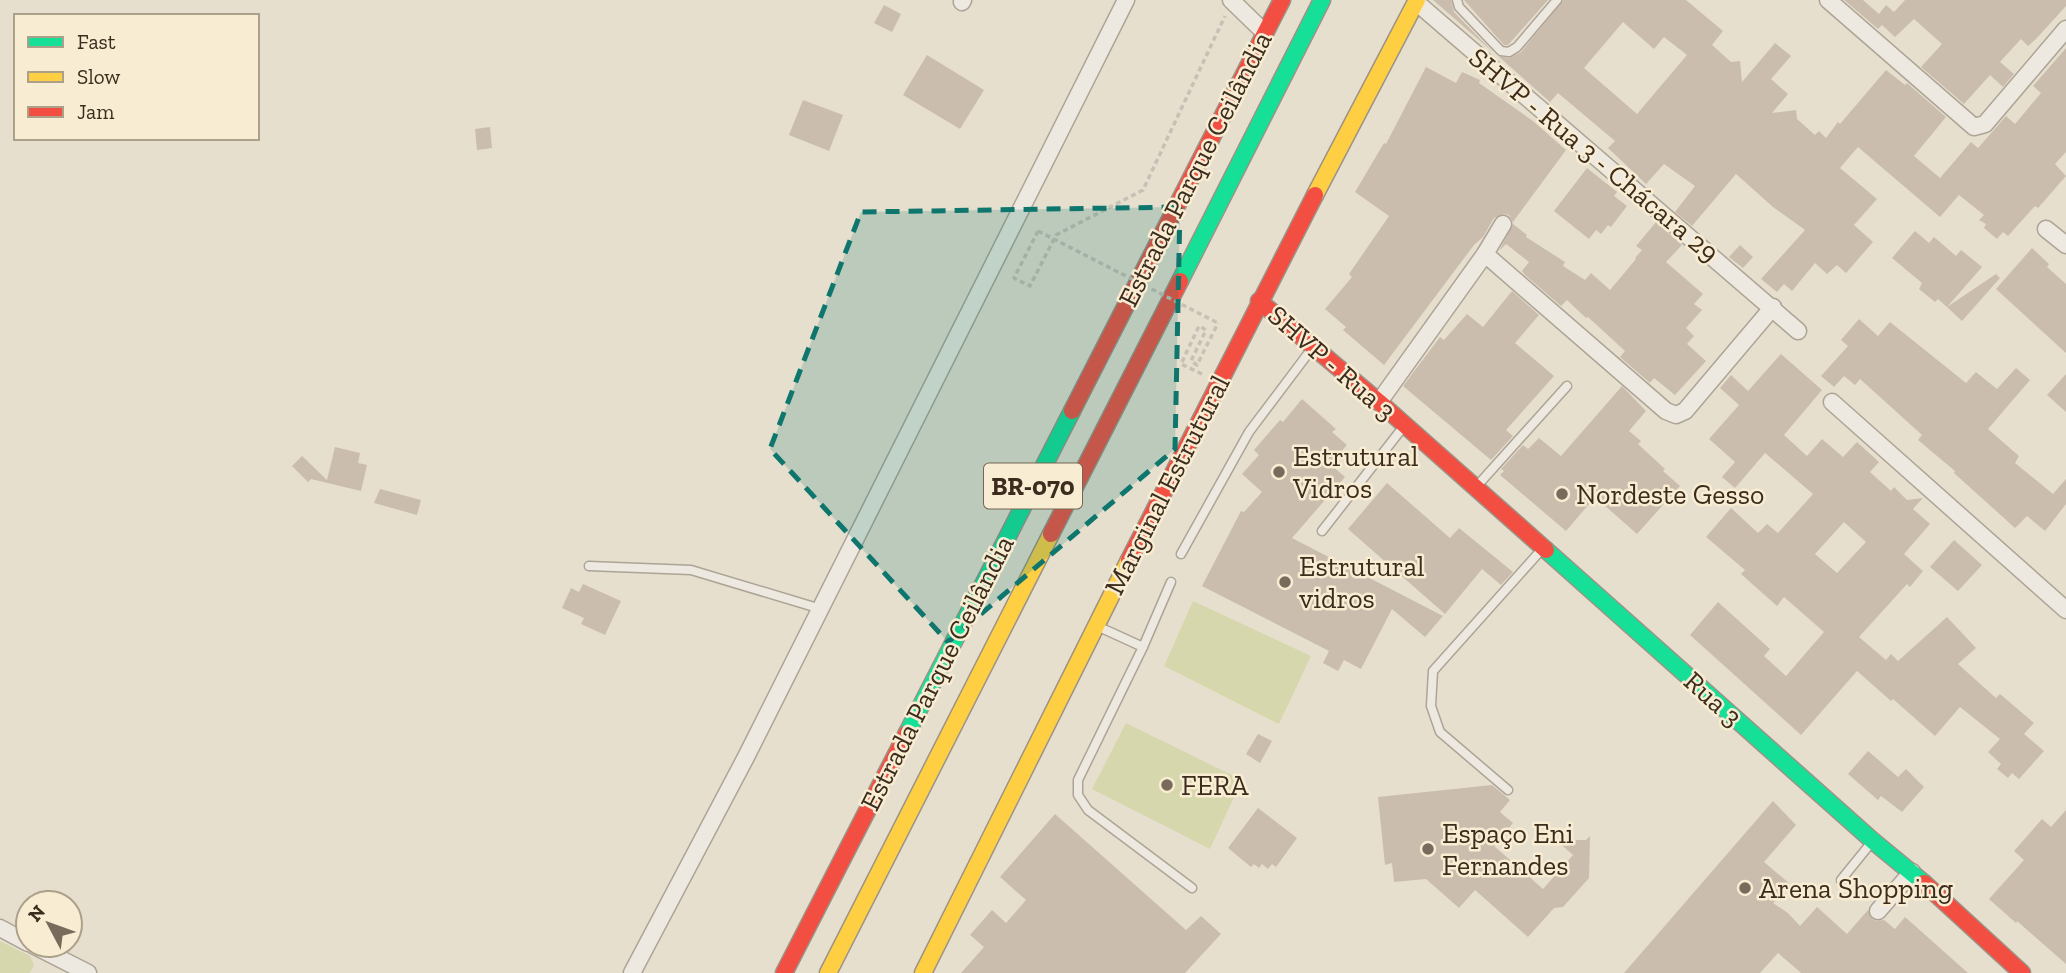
<svg xmlns="http://www.w3.org/2000/svg" width="2066" height="973" viewBox="0 0 2066 973" font-family="'Zilla Slab',serif">
	<style>
		.green { fill: #d7d7ae }
		.building { fill: #cbbdae; fill-rule: evenodd }
		.lines { fill: none; stroke-linecap: round; stroke-linejoin: round }
		.lane-casing { stroke: #aca496; stroke-width: 11 }
		.street-casing { stroke: #aca496; stroke-width: 19 }
		.fast-casing { stroke: #9c9386; stroke-width: 19 }
		.slow-casing { stroke: #9c9386; stroke-width: 19 }
		.jam-casing { stroke: #9c9386; stroke-width: 19 }
		.path { stroke: #c7c0b6; stroke-width: 3.5; stroke-dasharray: 5 3.5; stroke-linecap: butt }
		.lane { stroke: #eee9e0; stroke-width: 8 }
		.street { stroke: #eee9e0; stroke-width: 16 }
		.fast { stroke: #16e098; stroke-width: 16 }
		.slow { stroke: #ffcf43; stroke-width: 16 }
		.jam { stroke: #f24e42; stroke-width: 16 }
		.path-bridge { stroke: #c7c0b6; stroke-width: 3.5; stroke-dasharray: 5 3.5; stroke-linecap: butt }
		.marked { fill: #0f766e; fill-opacity: 0.2; stroke: #0f766e; stroke-width: 5; stroke-dasharray: 14 9; stroke-linejoin: round }
		.poi-dot { fill: #786b5b; stroke: #f8edd3; stroke-width: 2.5 }
		.labels { text-anchor: middle; dominant-baseline: central; stroke-width: 5; stroke-linejoin: round; paint-order: stroke }
		.shield { fill: #f8edd3; stroke: #746654; stroke-width: 2 }
		.shield-label { font-size: 26px; font-weight: bold; fill: #3c2c1d }
		.street-label { font-size: 28px; fill: #3c2c1d; stroke: #f8edd3 }
		.poi-label { font-size: 28px; fill: #3c2c1d; stroke: #f8edd3; text-anchor: start }
	</style>
	<rect width="100%" height="100%" fill="#e7dfcd"/>
	<g class="green">
		<polygon points="1193,601 1311,656 1279,724 1164,666"/>
		<polygon points="1126,723 1242,780 1210,849 1092,789"/>
		<polygon points="0,941 30,956 34,965 30,973 0,973"/>
	</g>
	<g class="building">
		<polygon points="1433,0 1451,0 1454,12 1494,53"/>
		<polygon points="1464,0 1548,0 1508,45 1504,45"/>
		<path d="M 1563,0 L 1686,0 L 1723,31 L 1712,45 L 1731,62 L 1740,61 L 1742,82 L 1775,43 L 1791,56 L 1771,79 L 1788,94 L 1772,113 L 1796,110 L 1797,119 L 1815,135 L 1819,131 L 1826,138 L 1838,122 L 1840,124 L 1886,70 L 1905,85 L 1907,83 L 1946,117 L 1914,156 L 1940,178 L 1971,142 L 1978,148 L 2006,116 L 2015,124 L 2041,93 L 2033,86 L 2066,48 L 2066,152 L 2055,164 L 2066,176 L 2038,208 L 2035,206 L 2008,236 L 2003,232 L 1997,239 L 1984,228 L 1986,224 L 1979,220 L 1984,215 L 1959,195 L 1940,217 L 1858,147 L 1840,168 L 1877,199 L 1854,225 L 1873,242 L 1846,273 L 1837,265 L 1827,274 L 1815,263 L 1792,291 L 1784,284 L 1777,292 L 1761,279 L 1805,230 L 1773,207 L 1736,174 L 1692,226 L 1675,212 L 1695,186 L 1664,164 L 1646,184 L 1608,148 L 1615,141 L 1558,93 L 1550,102 L 1498,56 L 1509,58 L 1521,52 ZM 1623,22 L 1654,49 L 1664,37 L 1687,55 L 1637,114 L 1584,68 Z"/>
		<polygon points="1844,0 1863,0 1879,14 1886,5 1894,12 1905,0 2066,0 2066,6 2036,39 2028,46 2021,39 2000,62 2014,74 2003,87 1990,75 1964,104 1921,67 1942,44 1914,19 1895,37 1882,25 1878,29"/>
		<polygon points="884,5 901,14 892,32 874,23"/>
		<polygon points="927,55 984,90 960,129 903,95"/>
		<polygon points="1426,67 1456,83 1462,72 1480,80 1479,83 1533,121 1566,150 1513,222 1509,215 1504,214 1494,218 1483,237 1474,245 1384,365 1343,330 1346,327 1325,309 1352,277 1349,274 1389,216 1355,192 1384,143 1386,144"/>
		<polygon points="803,100 843,115 829,151 789,135"/>
		<polygon points="490,127 492,148 477,150 475,129"/>
		<polygon points="1587,168 1617,192 1614,196 1627,206 1611,227 1608,225 1601,234 1596,230 1589,239 1554,211"/>
		<polygon points="1656,222 1682,245 1666,262 1703,294 1694,304 1702,310 1686,328 1694,336 1687,344 1706,361 1675,395 1654,378 1650,383 1620,357 1625,351 1588,317 1586,318 1567,300 1561,306 1525,275 1522,271 1529,262 1506,244 1499,251 1513,224 1527,235 1526,237 1565,262 1563,266 1585,280 1591,273 1610,290 1636,259 1635,258 1642,250 1636,246"/>
		<polygon points="1915,231 1929,243 1934,237 1956,256 1961,250 1982,267 1947,307 1938,299 1935,302 1919,289 1922,283 1892,258"/>
		<polygon points="1740,245 1753,257 1743,268 1729,257"/>
		<polygon points="2032,248 2049,264 2047,267 2066,284 2066,353 1996,289"/>
		<polygon points="1996,274 2000,278 1962,321 1947,307"/>
		<polygon points="1512,291 1539,315 1515,343 1554,376 1506,430 1513,436 1491,460 1403,386 1440,337 1444,340 1467,314 1483,327"/>
		<polygon points="1859,319 1878,336 1890,322 1966,383 1976,372 1997,389 2016,368 2030,380 1988,429 2019,456 2015,463 2053,494 2066,479 2066,504 2045,531 2027,516 2015,528 1954,473 1955,471 1918,440 1922,435 1860,379 1855,385 1844,376 1834,387 1821,376 1848,346 1841,340"/>
		<path d="M 1781,354 L 1822,390 L 1784,435 L 1807,456 L 1822,439 L 1843,457 L 1857,442 L 1879,462 L 1870,472 L 1891,491 L 1894,487 L 1907,500 L 1923,498 L 1913,509 L 1930,524 L 1904,554 L 1923,571 L 1910,587 L 1907,584 L 1859,637 L 1886,660 L 1891,654 L 1898,661 L 1947,617 L 1976,648 L 1958,664 L 1996,698 L 2000,694 L 2034,723 L 2024,734 L 2044,751 L 2019,779 L 2012,773 L 2008,778 L 1997,769 L 2001,764 L 1988,752 L 2000,739 L 1960,707 L 1935,736 L 1893,699 L 1891,701 L 1857,671 L 1801,735 L 1690,635 L 1718,602 L 1770,649 L 1764,656 L 1786,676 L 1824,632 L 1784,597 L 1777,606 L 1741,574 L 1745,570 L 1706,537 L 1731,508 L 1758,533 L 1767,524 L 1778,533 L 1813,494 L 1765,453 L 1735,488 L 1722,477 L 1735,462 L 1709,439 L 1739,405 L 1720,388 L 1731,375 L 1748,391 ZM 1844,522 L 1866,542 L 1837,573 L 1815,554 Z"/>
		<polygon points="2066,374 2066,412 2047,395"/>
		<polygon points="1622,386 1646,411 1629,431 1641,441 1638,444 1665,469 1663,471 1680,486 1637,534 1595,497 1566,531 1500,475 1504,471 1501,469 1523,445 1528,449 1539,438 1561,456"/>
		<polygon points="1302,399 1336,429 1332,432 1347,445 1330,464 1345,477 1292,538 1443,616 1425,637 1392,609 1361,669 1344,660 1338,671 1323,663 1329,651 1202,586 1241,511 1244,512 1262,492 1242,474 1259,455 1254,450 1280,420 1283,422"/>
		<polygon points="335,447 360,453 358,463 367,465 361,491 311,479 308,482 292,466 302,456 327,480"/>
		<polygon points="1387,483 1450,538 1459,528 1513,572 1501,585 1482,569 1445,614 1348,529"/>
		<polygon points="380,489 421,500 417,515 374,503"/>
		<polygon points="1954,540 1982,565 1958,591 1930,567"/>
		<polygon points="583,584 621,601 605,635 581,624 584,618 562,608 571,588 579,592"/>
		<polygon points="1258,734 1272,741 1260,763 1246,754"/>
		<polygon points="1868,751 1898,777 1906,769 1924,787 1902,812 1881,796 1878,800 1848,774"/>
		<polygon points="1492,785 1510,800 1500,812 1513,823 1494,846 1543,889 1573,855 1556,840 1586,840 1590,836 1589,878 1563,907 1554,908 1528,937 1475,890 1459,908 1426,879 1394,882 1392,863 1385,865 1378,797"/>
		<polygon points="1773,801 1796,825 1764,862 1790,884 1773,903 1788,913 1800,926 1817,907 1847,934 1868,910 1872,919 1877,921 1884,920 1895,929 1905,917 1968,973 1801,973 1778,953 1760,973 1624,973"/>
		<polygon points="1258,808 1297,838 1276,867 1272,864 1268,869 1262,864 1259,868 1254,864 1251,867 1228,848"/>
		<polygon points="2066,810 2066,964 2017,921 2016,923 1989,899 2024,860 2014,851 2042,819 2051,827"/>
		<polygon points="1055,814 1186,930 1201,916 1221,934 1185,973 961,973 984,947 970,935 992,910 1006,923 1026,900 1000,877"/>
	</g>
	<g class="lines">
		<defs>
			<g id="lane">
				<polyline points="1457,0 1459,7 1501,51 1509,52 1517,47 1557,0"/>
				<polyline points="1477,486 1567,386"/>
				<polyline points="1322,531 1404,426"/>
				<polyline points="1181,554 1249,432 1313,347"/>
				<polyline points="589,566 691,570 821,609"/>
				<polyline points="1097,626 1143,647 1078,780 1078,795 1088,810 1192,888"/>
				<polyline points="1143,647 1171,582"/>
				<polyline points="1508,790 1440,732 1431,706 1433,671 1543,548"/>
				<polyline points="1841,880 1871,843"/>
			</g>
			<g id="street">
				<polyline points="1231,0 1265,33"/>
				<polyline points="1828,0 1974,127 1985,124 2066,29"/>
				<polyline points="962,2 963,0"/>
				<polyline points="1416,2 1798,331"/>
				<polyline points="2046,229 2066,245"/>
				<polyline points="1485,254 1666,411 1676,415 1685,411 1773,307"/>
				<polyline points="1379,402 1485,254 1503,224"/>
				<polyline points="1832,402 2066,610"/>
				<polyline points="1878,911 1912,872"/>
				<polyline points="0,928 28,943"/>
				<polyline points="33,945 88,973"/>
				<polyline points="632,973 746,757 1126,0"/>
			</g>
			<g id="fast">
				<polyline points="1180,281 1322,0"/>
				<polyline points="1546,550 1873,841 1924,883"/>
				<polyline points="907,733 1072,411"/>
			</g>
			<g id="slow">
				<polyline points="1315,195 1417,0"/>
				<polyline points="828,973 1051,534"/>
				<polyline points="923,973 1129,560"/>
			</g>
			<g id="jam">
				<polyline points="1259,301 1379,402 1546,550"/>
				<polyline points="1072,411 1282,0"/>
				<polyline points="1051,534 1180,281"/>
				<polyline points="1129,560 1315,195"/>
				<polyline points="1924,883 2022,973"/>
				<polyline points="784,973 907,733"/>
			</g>
		</defs>
		<use href="#lane" class="lane-casing"/>
		<use href="#street" class="street-casing"/>
		<use href="#fast" class="fast-casing"/>
		<use href="#slow" class="slow-casing"/>
		<use href="#jam" class="jam-casing"/>
		<g class="path">
			<polyline points="1038,231 1014,278 1030,286 1056,235 1143,190 1225,16"/>
			<polyline points="1202,374 1181,364 1199,326 1206,330 1191,361 1197,365 1218,323"/>
		</g>
		<use href="#lane" class="lane"/>
		<use href="#street" class="street"/>
		<use href="#fast" class="fast"/>
		<use href="#slow" class="slow"/>
		<use href="#jam" class="jam"/>
		<polyline class="path-bridge" points="1038,231 1218,323"/>
	</g>
	<path class="marked" d="M 1180,207 L 1175,449 L 948,642 L 770,449 L 861,212 Z"/>
	<g class="poi-dot">
		<circle cx="1279" cy="472" r="7"/>
		<circle cx="1562" cy="494" r="7"/>
		<circle cx="1285" cy="582" r="7"/>
		<circle cx="1167" cy="785" r="7"/>
		<circle cx="1428" cy="849" r="7"/>
		<circle cx="1745" cy="888" r="7"/>
	</g>
	<g class="labels">
		<rect class="shield" x="984" y="463.5" width="98" height="45" rx="5"/>
		<g class="shield-label">
			<text x="1033" y="486">BR-070</text>
		</g>
		<g class="street-label">
			<text transform="translate(1594 155) rotate(40)">SHVP - Rua 3 - Chácara 29</text>
			<text transform="translate(1195 169) rotate(-63)">Estrada Parque Ceilândia</text>
			<text transform="translate(1332 363) rotate(41)">SHVP - Rua 3</text>
			<text transform="translate(1167 485) rotate(-63)">Marginal Estrutural</text>
			<text transform="translate(937 673) rotate(-63)">Estrada Parque Ceilândia</text>
			<text transform="translate(1713 699) rotate(42)">Rua 3</text>
		</g>
		<g class="poi-label">
			<text x="1293" y="456">Estrutural<tspan x="1293" dy="32">Vidros</tspan></text>
			<text x="1576" y="494">Nordeste Gesso</text>
			<text x="1299" y="566">Estrutural<tspan x="1299" dy="32">vidros</tspan></text>
			<text x="1181" y="785">FERA</text>
			<text x="1442" y="833">Espaço Eni<tspan x="1442" dy="32">Fernandes</tspan></text>
			<text x="1759" y="888">Arena Shopping</text>
		</g>
	</g>
	<rect x="14" y="14" width="245" height="126" fill="#f8edd3" stroke="#ada08a" stroke-width="2"/>
	<rect x="28" y="37" width="35" height="10" fill="#16e098" stroke="#ada08a" stroke-width="2"/>
	<text x="77" y="49" font-size="21" fill="#3c2c1d">Fast</text>
	<rect x="28" y="72" width="35" height="10" fill="#ffcf43" stroke="#ada08a" stroke-width="2"/>
	<text x="77" y="84" font-size="21" fill="#3c2c1d">Slow</text>
	<rect x="28" y="107" width="35" height="10" fill="#f24e42" stroke="#ada08a" stroke-width="2"/>
	<text x="77" y="119" font-size="21" fill="#3c2c1d">Jam</text>
	<g transform="translate(49 924) rotate(311)"><circle r="33" fill="#f8edd3" stroke="#ada08a" stroke-width="2"/>
	<path d="M0-5L12 26L0 18L-12 26Z" fill="#786b5b"/>
	<text y="-10" font-size="19" font-weight="bold" text-anchor="middle" fill="#3c2c1d">N</text>
	</g>
</svg>
